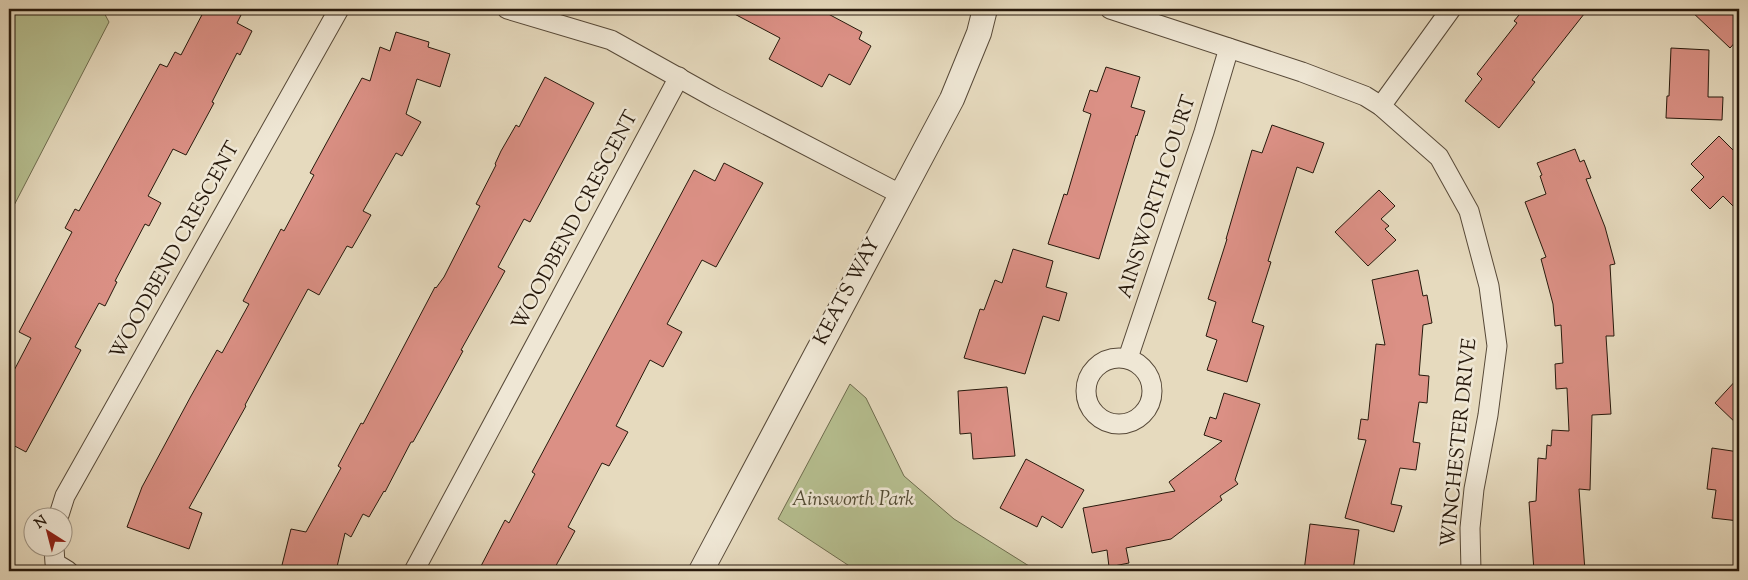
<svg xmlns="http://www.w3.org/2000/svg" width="1748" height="580" viewBox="0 0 1748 580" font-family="'Sorts Mill Goudy',serif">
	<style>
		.green { fill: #b6bf90; stroke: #6e6c4e }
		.building { fill: #db9085; stroke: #27190c }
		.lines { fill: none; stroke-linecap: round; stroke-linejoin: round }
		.minor-casing { stroke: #574938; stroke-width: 21 }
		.tertiary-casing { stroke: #574938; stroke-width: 26 }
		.minor { stroke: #efe7d5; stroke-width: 19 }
		.tertiary { stroke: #efe7d5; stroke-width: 24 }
		.labels { text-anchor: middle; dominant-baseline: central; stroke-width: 5; stroke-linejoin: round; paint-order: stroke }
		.street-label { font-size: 20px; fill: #27190c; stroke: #efe7d5 }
		.park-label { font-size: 20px; font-style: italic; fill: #524b34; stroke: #efe7d5 }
	</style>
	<rect width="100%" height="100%" fill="#e6dabe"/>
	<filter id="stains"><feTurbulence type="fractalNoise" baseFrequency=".004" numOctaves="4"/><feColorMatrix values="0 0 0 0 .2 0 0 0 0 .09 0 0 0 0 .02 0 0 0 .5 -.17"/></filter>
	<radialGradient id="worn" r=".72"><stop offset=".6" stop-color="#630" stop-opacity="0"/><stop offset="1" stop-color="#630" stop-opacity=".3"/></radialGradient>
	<g class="green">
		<polygon points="9,9 102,9 109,22 9,215"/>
		<polygon points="850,384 866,398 904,476 954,519 1037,571 857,571 778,519"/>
	</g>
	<g class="building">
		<polygon points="205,9 244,9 237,23 252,31 240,55 237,53 212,102 214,103 186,155 173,149 148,196 161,203 149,226 145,224 115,281 117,282 105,306 99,303 75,347 81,350 26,452 9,443 9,380 31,338 19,332 72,232 65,228 75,209 79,211 160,64 167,67 175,52 181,55"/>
		<polygon points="725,9 819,9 862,32 859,39 871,46 850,85 829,74 822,87 769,59 780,38"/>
		<polygon points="1524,9 1588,9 1532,80 1535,82 1499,128 1465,101 1482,79 1477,74 1517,23 1514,21"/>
		<polygon points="1689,9 1739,9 1739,38 1730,48"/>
		<polygon points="396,32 429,42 428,47 450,54 440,87 417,79 406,114 421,122 402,156 396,153 363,211 371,215 352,248 347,246 319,295 308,289 245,405 246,406 189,508 202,513 189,549 127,527 142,487 191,396 217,350 222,353 249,304 243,301 281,229 284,231 314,175 310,173 362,78 370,81 380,47 390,51"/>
		<polygon points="1671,48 1709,50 1708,97 1723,97 1722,120 1666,118 1667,96 1669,96"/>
		<polygon points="1106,67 1140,77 1131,107 1145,111 1137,136 1136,135 1099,259 1048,244 1064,194 1067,195 1091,114 1083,111 1090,90 1097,92"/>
		<polygon points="545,77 594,103 530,222 524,219 498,267 505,271 461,350 463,351 440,393 413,442 411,442 385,492 384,491 369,517 363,514 351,537 345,533 336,571 293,571 281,569 291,529 306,532 341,468 338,466 361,423 363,424 435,287 436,288 444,277 474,218 480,206 476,204 496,165 495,164 501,151 516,125 519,127"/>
		<polygon points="1272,125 1324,143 1313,173 1297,167 1268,261 1271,262 1252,322 1264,326 1247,382 1207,370 1217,340 1206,336 1216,302 1208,299 1227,239 1226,239 1252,150 1262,153"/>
		<polygon points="1719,136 1739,156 1739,212 1723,196 1710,209 1691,190 1704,177 1691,164"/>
		<polygon points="1575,149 1580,162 1584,160 1591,178 1586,179 1605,227 1615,264 1610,265 1614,336 1606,336 1611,414 1592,415 1590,490 1579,489 1585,571 1534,571 1529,502 1536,501 1538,458 1546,459 1547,445 1551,446 1552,430 1569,431 1567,388 1556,389 1555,364 1563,363 1561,325 1555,326 1553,304 1541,259 1546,257 1525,202 1546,194 1540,176 1542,175 1537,163"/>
		<polygon points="724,163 763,183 716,267 702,260 667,324 682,332 663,367 650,360 616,426 628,432 609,466 602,463 568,527 575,531 553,571 491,571 481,566 505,520 509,523 535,474 532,472 694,170 715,181"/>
		<polygon points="1379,190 1395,206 1381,219 1389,226 1385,229 1396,240 1368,266 1335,232"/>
		<polygon points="1013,249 1053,261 1046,287 1067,293 1059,321 1043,316 1025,374 964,358 980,309 984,310 995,280 1002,283"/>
		<polygon points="1418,270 1423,296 1427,295 1432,323 1423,325 1419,375 1429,376 1427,403 1419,402 1413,442 1420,443 1416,470 1400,468 1391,504 1402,506 1394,532 1345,518 1366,440 1358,439 1361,419 1368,420 1376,344 1385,345 1372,280"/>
		<polygon points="1739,377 1739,426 1715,403"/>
		<polygon points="1007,387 1015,456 973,459 971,433 960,434 958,391"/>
		<polygon points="1224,393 1260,404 1235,480 1238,484 1220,496 1222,500 1171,539 1126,548 1129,563 1109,567 1107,550 1092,553 1083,508 1175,491 1169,482 1222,441 1204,435 1210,417 1216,419"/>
		<polygon points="1712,448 1739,452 1739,521 1712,518 1716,490 1707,489"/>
		<polygon points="1026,459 1084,490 1062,528 1042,516 1037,527 1000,508"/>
		<polygon points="1310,524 1359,530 1353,571 1304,571"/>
	</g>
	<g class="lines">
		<defs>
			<g id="minor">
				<polyline points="507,9 611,40 715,98 900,194"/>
				<polyline points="1110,9 1302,72 1365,96 1381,106 1439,157 1469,211 1489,286 1497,346 1488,415 1474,489 1470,528 1471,571"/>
				<polyline points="1381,106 1451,9"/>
				<circle cx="1119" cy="391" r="33"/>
				<polyline points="1128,358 1204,132 1229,48"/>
				<polyline points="58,518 65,496 339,9"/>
				<polyline points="54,548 55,563 68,571"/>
				<polyline points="414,571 679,77"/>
			</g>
			<polyline id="tertiary" points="701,571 952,99 979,33 985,9"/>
		</defs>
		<use href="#minor" class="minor-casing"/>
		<use href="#tertiary" class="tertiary-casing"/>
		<use href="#minor" class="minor"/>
		<use href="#tertiary" class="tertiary"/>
	</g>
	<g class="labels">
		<g class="street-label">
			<text transform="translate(1158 197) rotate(-72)">AINSWORTH COURT</text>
			<text transform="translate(576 221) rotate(-62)">WOODBEND CRESCENT</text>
			<text transform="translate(176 251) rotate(-61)">WOODBEND CRESCENT</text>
			<text transform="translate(848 292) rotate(-62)">KEATS WAY</text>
			<text transform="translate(1460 443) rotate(-84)">WINCHESTER DRIVE</text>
		</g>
		<g class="park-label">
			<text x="853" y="500">Ainsworth Park</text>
		</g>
	</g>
	<rect width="1748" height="580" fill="none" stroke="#e6dabe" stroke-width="30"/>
	<rect x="10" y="10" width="1728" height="560" fill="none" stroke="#27190c" stroke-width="2.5"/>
	<rect x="15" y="15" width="1718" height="550" fill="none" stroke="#27190c"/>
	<g transform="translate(48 532) rotate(324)"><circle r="24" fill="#efe7d5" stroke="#9f9585"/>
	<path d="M0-4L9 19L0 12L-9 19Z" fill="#8f2418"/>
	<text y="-8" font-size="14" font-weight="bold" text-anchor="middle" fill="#27190c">N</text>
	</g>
	<rect width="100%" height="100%" filter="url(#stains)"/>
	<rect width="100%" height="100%" fill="url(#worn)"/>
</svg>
